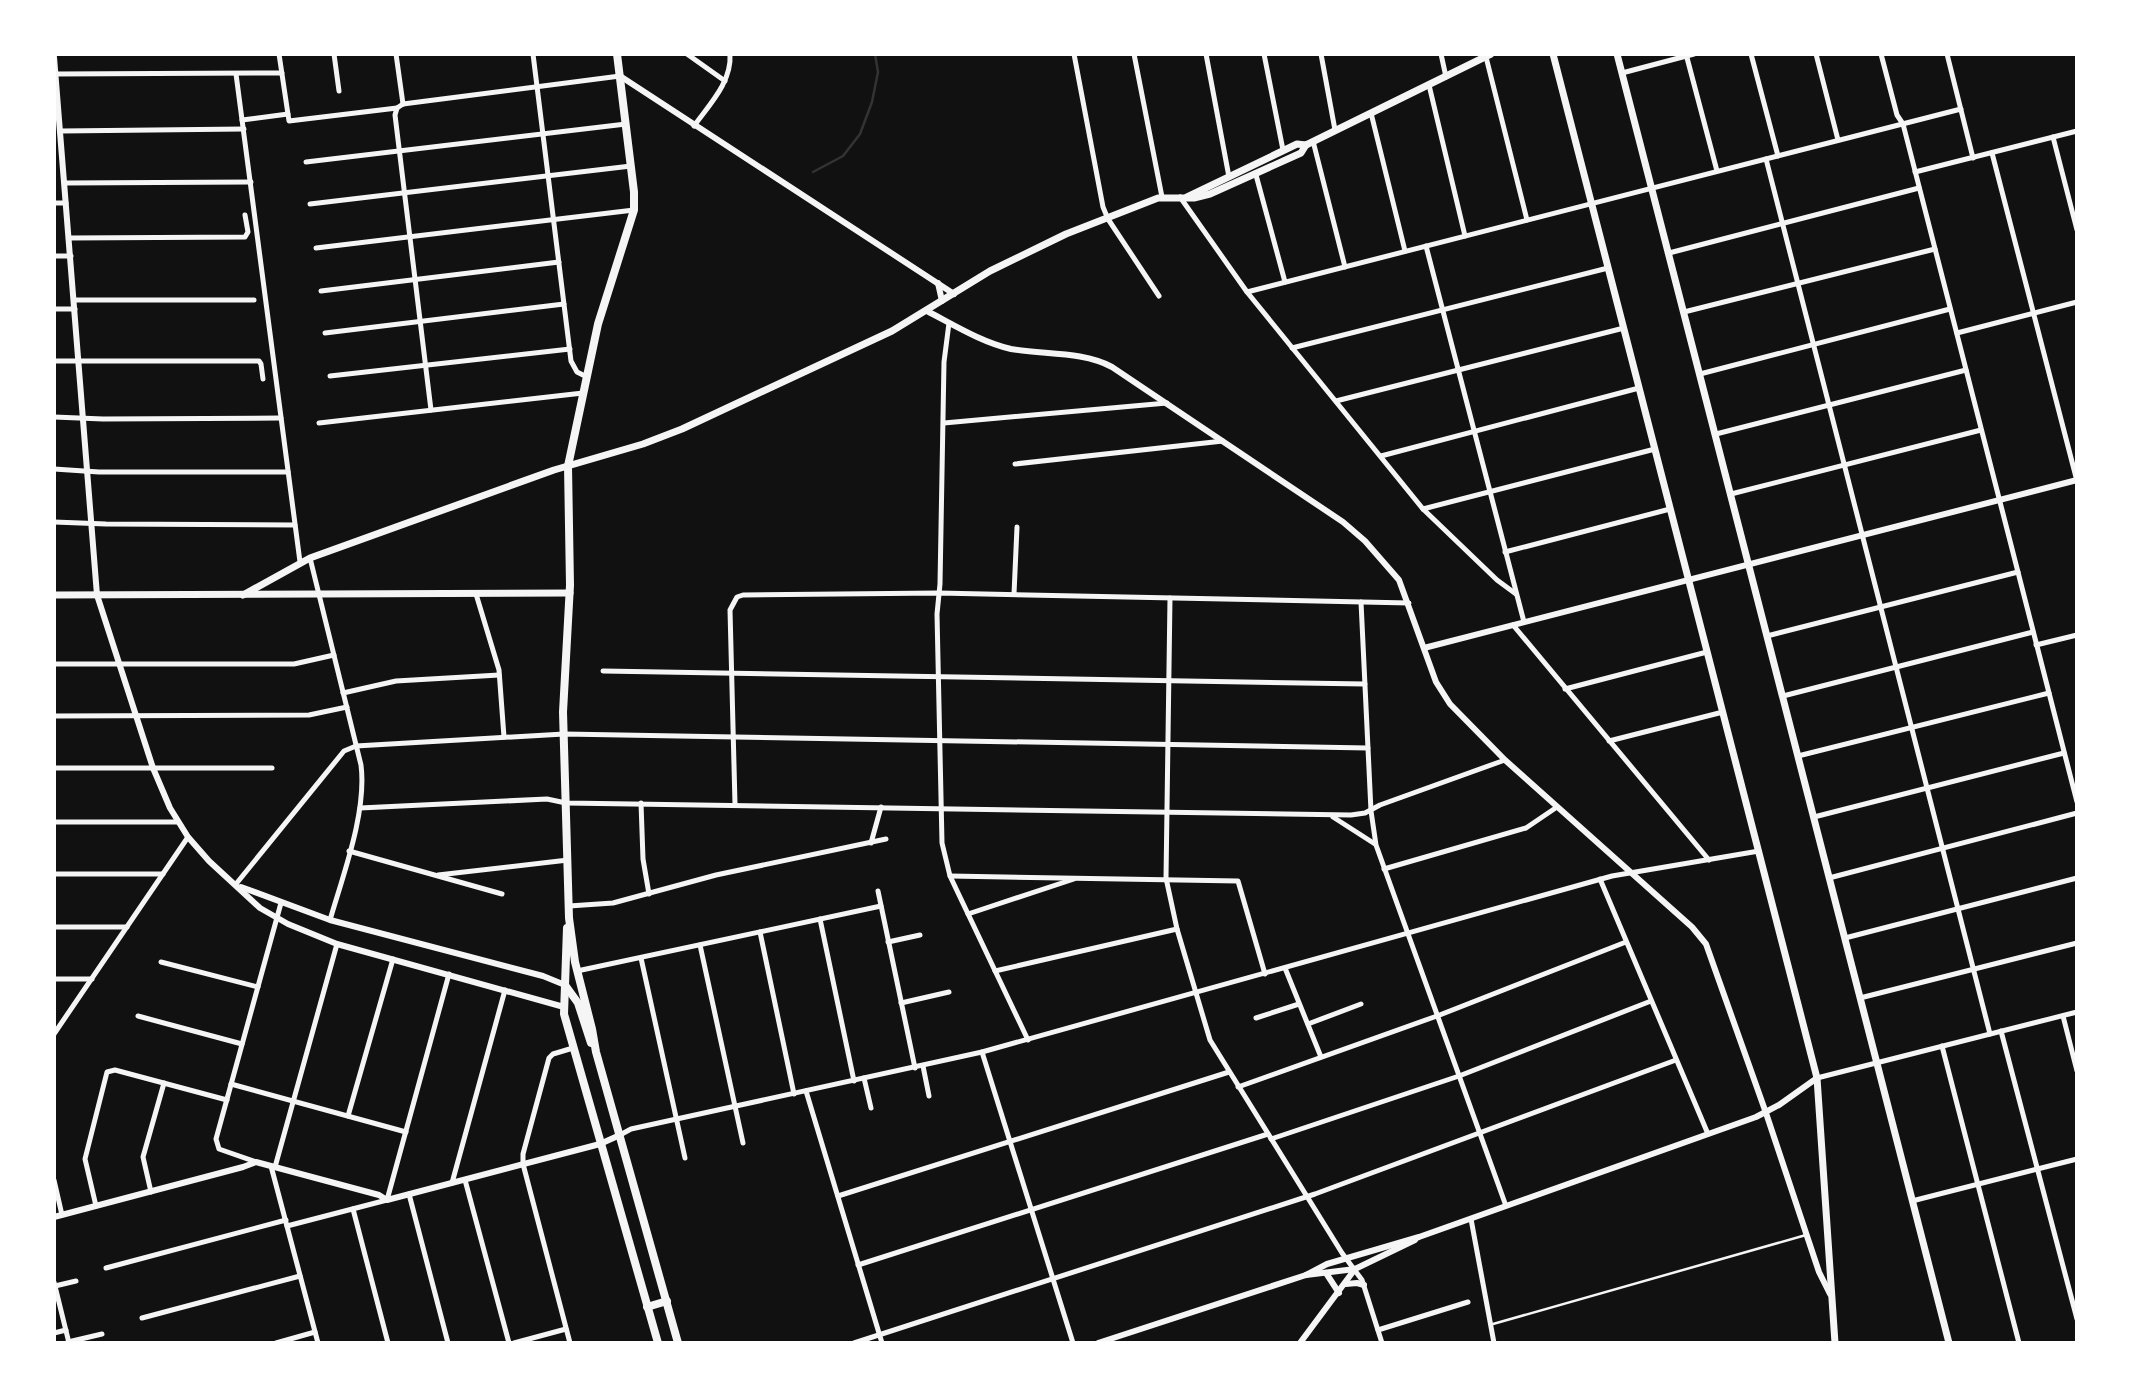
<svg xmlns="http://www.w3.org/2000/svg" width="2131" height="1397" viewBox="0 0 2131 1397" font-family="'Nunito Sans',sans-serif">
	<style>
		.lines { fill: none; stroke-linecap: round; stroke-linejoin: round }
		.stream { stroke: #333; stroke-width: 2.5 }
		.service { stroke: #f5f5f5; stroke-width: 2.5 }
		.minor { stroke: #f5f5f5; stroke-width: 5 }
		.tertiary { stroke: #f5f5f5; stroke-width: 6 }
		.secondary { stroke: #f5f5f5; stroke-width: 7 }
		.primary { stroke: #f5f5f5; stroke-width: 8 }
	</style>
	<rect width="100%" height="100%" fill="#111"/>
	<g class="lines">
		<polyline class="stream" points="813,172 843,156 860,134 872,102 878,72 875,54"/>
		<polyline class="service" points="1493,1324 1806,1235"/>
		<g class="minor">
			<polyline points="279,54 289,121 397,108"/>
			<polyline points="334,54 339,91"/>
			<polyline points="396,54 403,104"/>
			<polyline points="533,54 571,361 577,372 587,377"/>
			<polyline points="687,54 725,81"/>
			<polyline points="1074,54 1103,207 1108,219 1159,296"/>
			<polyline points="1134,54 1162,197"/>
			<polyline points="1206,54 1229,177"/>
			<polyline points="1264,54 1283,150"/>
			<polyline points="1321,54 1335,130"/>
			<polyline points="1441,54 1446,77"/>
			<polyline points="1686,54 1717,171"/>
			<polyline points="1751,54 1778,156"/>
			<polyline points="1816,54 1838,140"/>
			<polyline points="1881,54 1897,115 1903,124 2077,802"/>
			<polyline points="1947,54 1973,158"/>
			<polyline points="1486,57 1527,220"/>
			<polyline points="1622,73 1694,54"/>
			<polyline points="56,74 282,73"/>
			<polyline points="236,74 300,562"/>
			<polyline points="1429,85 1465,236"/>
			<polyline points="403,104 397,108 395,115 431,410"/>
			<polyline points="403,104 620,76"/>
			<polyline points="1371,113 1405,251"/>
			<polyline points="242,120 288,114"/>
			<path d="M 694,126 C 709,105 732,82 730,54"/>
			<polyline points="61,131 244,129"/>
			<polyline points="2053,137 2077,230"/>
			<polyline points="1313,141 1345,267"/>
			<polyline points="1992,153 2077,481"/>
			<polyline points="1766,159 1990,1034"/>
			<polyline points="306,162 626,124"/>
			<polyline points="1915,172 2077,131"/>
			<polyline points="1256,175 1285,282"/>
			<polyline points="65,183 251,182"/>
			<polyline points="1180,197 1247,292 1423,509 1497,580 1516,594"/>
			<polyline points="54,203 66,203"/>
			<polyline points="310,204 631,166"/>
			<polyline points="69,238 245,237 248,232 245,215"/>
			<polyline points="1426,246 1524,622"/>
			<polyline points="316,248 634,210"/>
			<polyline points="1669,253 1919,188"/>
			<polyline points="54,256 71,256"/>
			<polyline points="321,291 559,262"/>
			<polyline points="1247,292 1961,109"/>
			<polyline points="74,300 254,300"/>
			<polyline points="54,309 75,309"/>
			<polyline points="1684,312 1935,249"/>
			<polyline points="949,323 944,362 940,584 937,614 942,843 950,876 1028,1040"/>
			<polyline points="325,333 564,304"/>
			<polyline points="1957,333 2077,302"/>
			<polyline points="1292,348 1608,268"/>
			<polyline points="54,361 259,361 261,364 263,379"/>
			<polyline points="1700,374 1950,309"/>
			<polyline points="330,376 570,349"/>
			<polyline points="1336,401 1624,328"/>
			<polyline points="54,417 103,419 281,418"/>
			<polyline points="319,423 583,393"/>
			<polyline points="944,423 1167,403"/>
			<polyline points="1716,434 1966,370"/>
			<polyline points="1381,456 1639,388"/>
			<polyline points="1015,464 1223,441"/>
			<polyline points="54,469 99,472 288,472"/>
			<polyline points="1731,494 1981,430"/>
			<polyline points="1423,509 1655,449"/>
			<polyline points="54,522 106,524 295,525"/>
			<polyline points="1505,552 1670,509"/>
			<path d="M 310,558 L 361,765 C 367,812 343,875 330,920"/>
			<polyline points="476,594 499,670 504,737"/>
			<polyline points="1014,594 1017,527"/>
			<polyline points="1170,598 1166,878 1177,929 1210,1040 1342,1253 1362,1280 1382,1343"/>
			<polyline points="1361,602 1371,811 1376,845 1506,1206"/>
			<polyline points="1513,625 1709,860"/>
			<polyline points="1767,636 2018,572"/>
			<polyline points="2036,645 2077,635"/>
			<polyline points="54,664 294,664 334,655"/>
			<polyline points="603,671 1365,684"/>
			<polyline points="1565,689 1707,652"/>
			<polyline points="343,693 396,681 499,675"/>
			<polyline points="1783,696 2033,632"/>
			<polyline points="54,716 309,715 347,707"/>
			<polyline points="1609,741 1723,712"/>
			<polyline points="1798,756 2049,693"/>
			<polyline points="54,768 272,768"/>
			<polyline points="641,803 643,859 649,894"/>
			<polyline points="735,804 730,610 737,597 743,595 939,593 1409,603"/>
			<polyline points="360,808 547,799 566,803 1351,815 1365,813 1380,805 1505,760"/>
			<polyline points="1333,817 1375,844"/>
			<polyline points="1814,817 2064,753"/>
			<polyline points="54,822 177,822"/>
			<polyline points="871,843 881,807"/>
			<polyline points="349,851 502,894"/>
			<polyline points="1384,869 1526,828 1557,807"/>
			<polyline points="54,874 163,874"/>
			<polyline points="438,875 568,860"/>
			<polyline points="950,876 1238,881 1265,974"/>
			<polyline points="1829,878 2077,813"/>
			<polyline points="1600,879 1708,1134"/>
			<polyline points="236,884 344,751 356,746 564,734 1368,748"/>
			<polyline points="878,891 915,1068"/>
			<polyline points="569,906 613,903 716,875 886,839"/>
			<polyline points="968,914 1074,879"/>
			<polyline points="820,919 854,1081"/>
			<polyline points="54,927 127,927"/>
			<polyline points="760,932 794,1094"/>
			<polyline points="1845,938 2077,878"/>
			<polyline points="888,942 920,935"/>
			<polyline points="700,945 743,1143"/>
			<polyline points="641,958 685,1158"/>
			<polyline points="161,962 258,987"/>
			<polyline points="1285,968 1321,1057"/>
			<polyline points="577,971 881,906"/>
			<polyline points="995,971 1177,929"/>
			<polyline points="54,979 92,979"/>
			<polyline points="1860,998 2077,943"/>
			<polyline points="901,1003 949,992"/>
			<polyline points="138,1016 242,1044"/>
			<polyline points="2063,1016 2077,1071"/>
			<polyline points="1256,1018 1299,1004"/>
			<polyline points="1308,1024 1361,1004"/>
			<polyline points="2001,1031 2077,1319"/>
			<polyline points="54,1034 188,837"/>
			<polyline points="1942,1046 2019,1343"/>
			<polyline points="982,1052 1073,1343"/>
			<polyline points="923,1066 929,1096"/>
			<polyline points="864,1078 871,1108"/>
			<polyline points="1817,1078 2077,1012"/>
			<polyline points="231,1084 406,1132"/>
			<polyline points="1238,1087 1437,1016 1626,942"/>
			<polyline points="806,1091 882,1343"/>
			<polyline points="348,1116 393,959"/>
			<polyline points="620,1135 631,1129 982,1052 1612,876 1759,851"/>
			<polyline points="1271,1139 1459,1076 1651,1001"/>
			<polyline points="256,1162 219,1149 216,1139 281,903"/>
			<polyline points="271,1166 318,1343"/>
			<polyline points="275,1167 337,944"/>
			<polyline points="54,1180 62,1215"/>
			<polyline points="465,1180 509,1343"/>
			<polyline points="452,1183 505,990"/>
			<polyline points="151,1192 143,1157 164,1083"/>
			<polyline points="409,1194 448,1343"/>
			<polyline points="838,1196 1229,1072"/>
			<polyline points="1912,1201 2077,1159"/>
			<polyline points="96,1206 85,1159 107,1072 115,1070 227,1100"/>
			<polyline points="353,1209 388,1343"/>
			<polyline points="1471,1219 1494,1343"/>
			<polyline points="287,1226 387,1200 449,974"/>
			<polyline points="858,1265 1268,1134"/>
			<polyline points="106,1268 286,1220"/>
			<polyline points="54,1282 69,1343"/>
			<polyline points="55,1286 76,1281"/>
			<polyline points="142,1318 300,1276"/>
			<polyline points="1378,1330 1468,1302"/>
			<polyline points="54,1333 66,1330"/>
			<polyline points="68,1342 102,1334"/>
			<polyline points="276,1343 315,1332"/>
			<polyline points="514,1343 566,1329"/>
			<polyline points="570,1343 523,1164 523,1154 549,1058 553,1054 573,1048"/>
			<polyline points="854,1343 1315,1194 1676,1060"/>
		</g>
		<g class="tertiary">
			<polyline points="54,57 97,595 153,768 170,808 188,837 209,861 260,908 288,924 337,944 564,1007"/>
			<polyline points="620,76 954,294"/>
			<polyline points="938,283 942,301"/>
			<path d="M 927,311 C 954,325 981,342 1011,349 C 1044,355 1082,351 1112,367 L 1343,522 L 1365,541 L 1399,580 L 1436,682 L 1450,704 L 1505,760 L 1692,927 L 1706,944 L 1766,1113 L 1819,1272 L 1830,1294"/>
			<polyline points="1424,648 2077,480"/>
			<polyline points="241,887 330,920 543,976 565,985"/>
			<polyline points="54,1217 243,1167 256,1162 379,1195 387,1200 600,1144 620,1135"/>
			<polyline points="1326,1273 1339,1293"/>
			<polyline points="1306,1275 1327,1264 1419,1237 1756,1117 1779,1105 1817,1078"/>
			<polyline points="1346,1284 1357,1283 1364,1285"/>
			<polyline points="1098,1343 1306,1275 1355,1269 1415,1240"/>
			<polyline points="1300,1343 1355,1269"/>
		</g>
		<g class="secondary">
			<polyline points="1553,54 1817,1078 1835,1343"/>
			<polyline points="1617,54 1949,1343"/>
			<polyline points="1187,197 1297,144 1306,145 1491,54"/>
			<polyline points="54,595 570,593"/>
			<polyline points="243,595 310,558 554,470 643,444 682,429 892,331 990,271 1066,234 1158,198 1194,198 1210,194 1301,153 1306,145"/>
		</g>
		<g class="primary">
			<polyline points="617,54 634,192 634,210 598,324 568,466 570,585 563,712 569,918 575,962 592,1029 596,1052 678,1343"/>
			<polyline points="567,928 564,1014 658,1343"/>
			<polyline points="565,985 578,1003 591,1043"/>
			<polyline points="647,1307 667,1301"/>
		</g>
	</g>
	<rect width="2131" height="1397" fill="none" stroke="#ffffff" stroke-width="112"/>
</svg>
